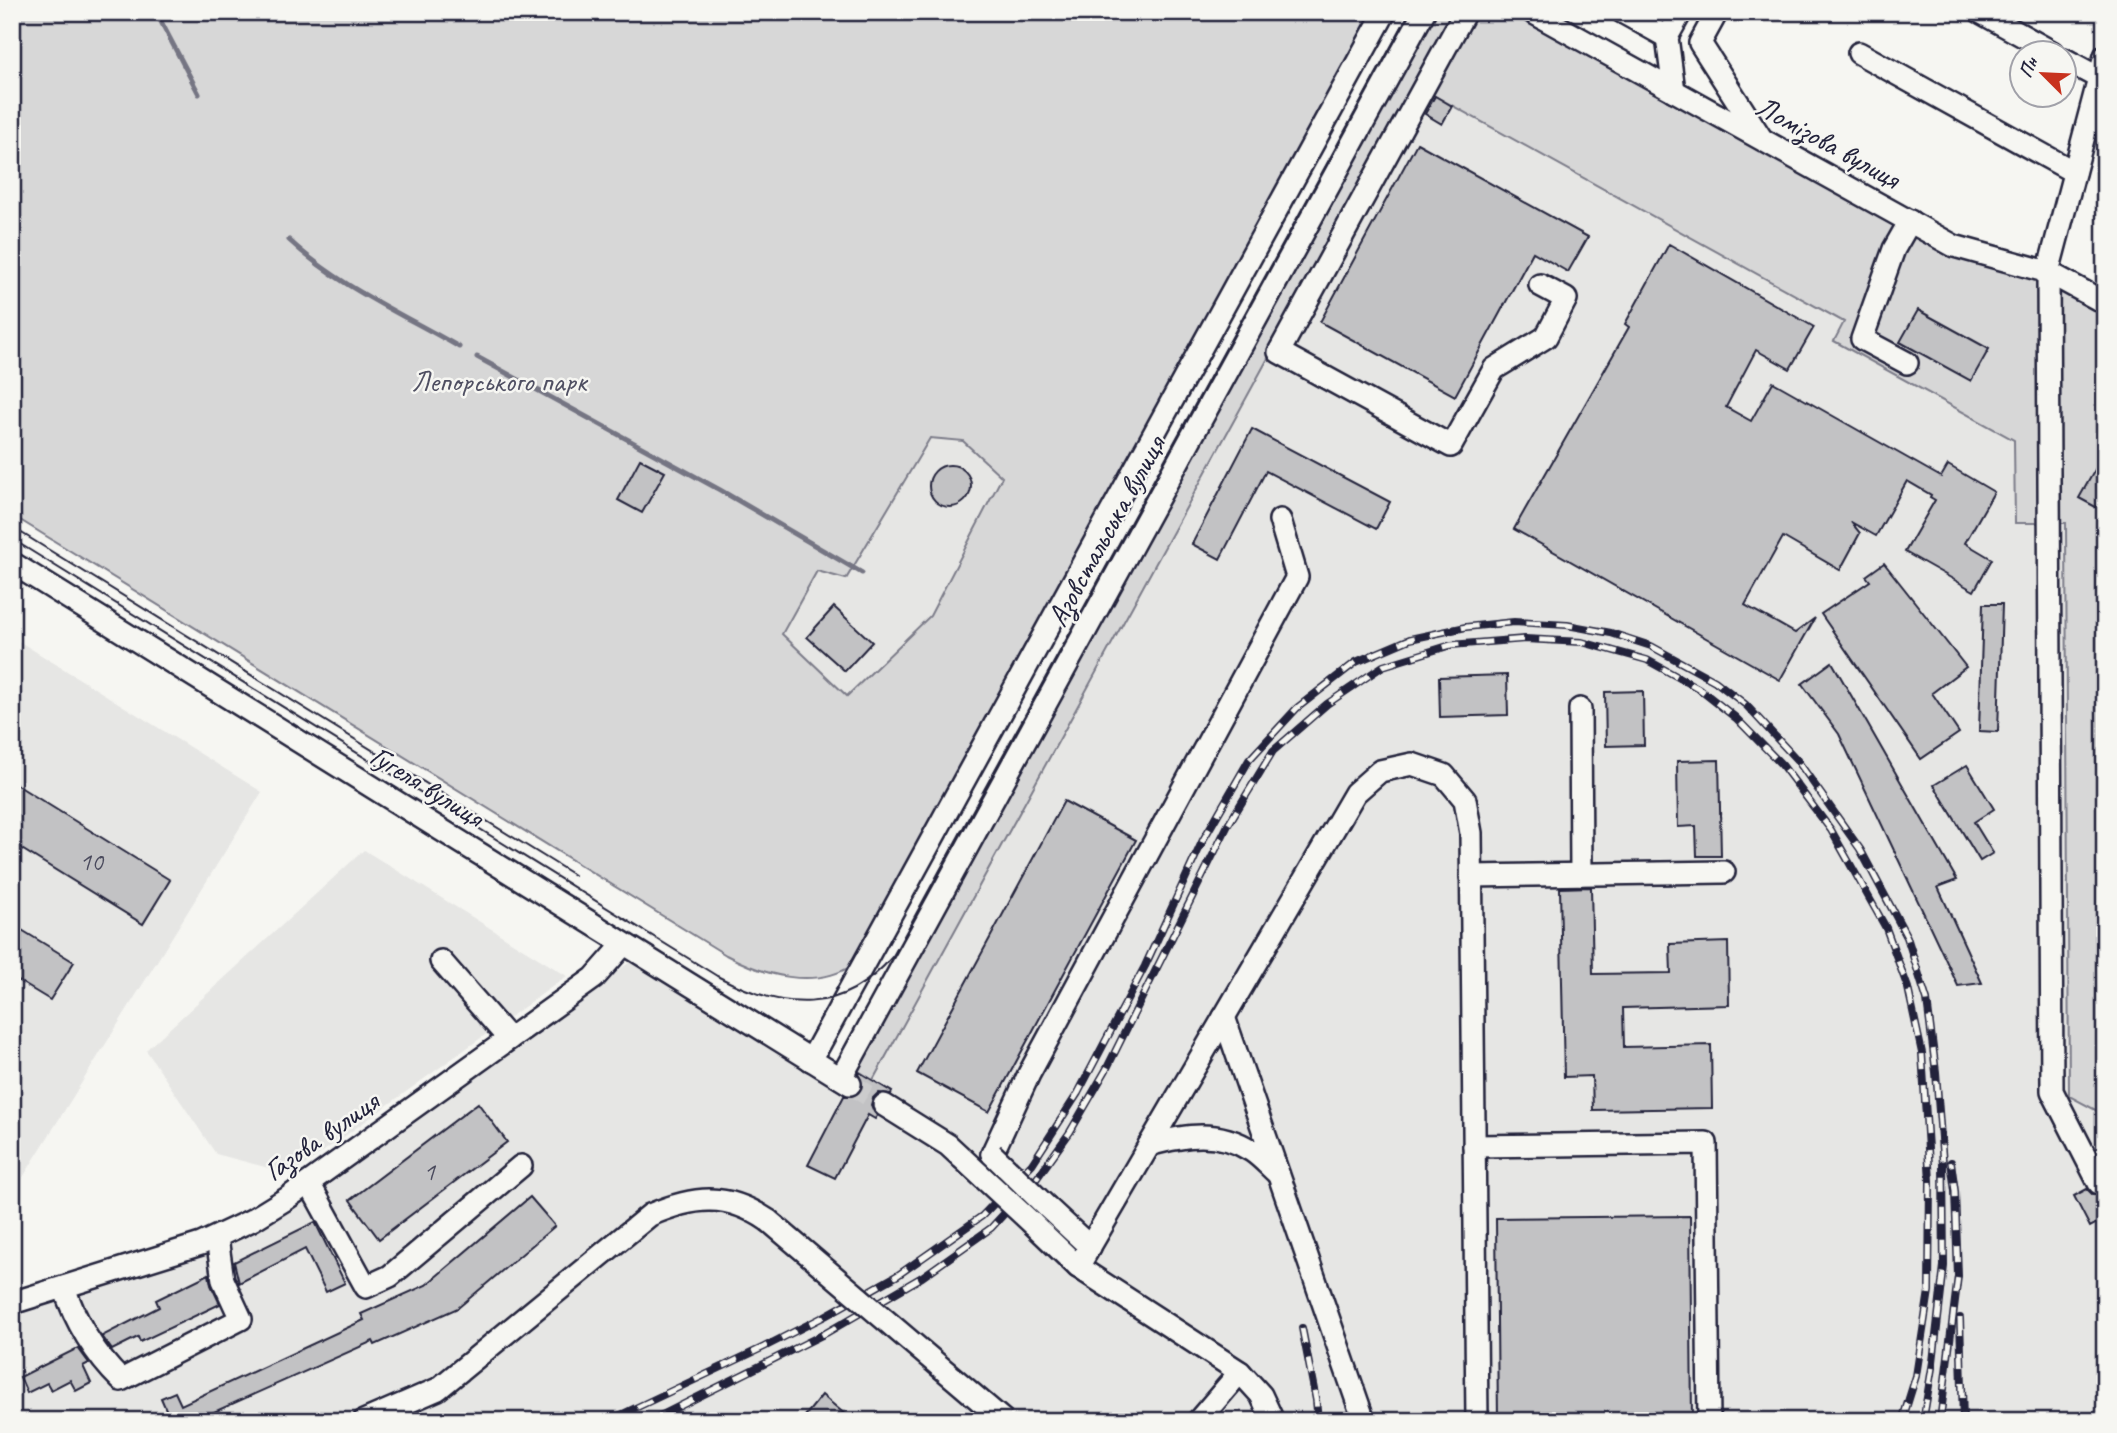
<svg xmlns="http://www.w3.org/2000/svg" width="2117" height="1433" viewBox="0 0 2117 1433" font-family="Caveat,sans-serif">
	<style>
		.built { fill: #e6e6e4 }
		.green { fill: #d7d7d7; stroke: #7c7c89; stroke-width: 2; fill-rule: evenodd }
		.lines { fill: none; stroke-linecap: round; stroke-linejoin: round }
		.stream { stroke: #757583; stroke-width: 5 }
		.building { fill: #c2c2c4; stroke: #22223b; stroke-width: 2 }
		.minor-tunnel { stroke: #cccccd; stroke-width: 21; stroke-dasharray: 21 10; stroke-linecap: butt }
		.minor-casing { stroke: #22223b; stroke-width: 26 }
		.minor { stroke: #f6f6f2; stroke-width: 21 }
		.tram { stroke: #22223b; stroke-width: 2 }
		.rail-casing { stroke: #22223b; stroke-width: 8 }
		.rail { stroke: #f6f6f2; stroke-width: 5; stroke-dasharray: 16; stroke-linecap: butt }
		.minor-bridge-casing { stroke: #22223b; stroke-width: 26; stroke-linecap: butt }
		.minor-bridge { stroke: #f6f6f2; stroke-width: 21 }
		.labels { text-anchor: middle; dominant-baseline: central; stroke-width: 5; stroke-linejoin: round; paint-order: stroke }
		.number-label { font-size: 26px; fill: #4a4a5d }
		.street-label { font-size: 30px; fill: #22223b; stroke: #f6f6f2 }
		.park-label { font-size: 30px; fill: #4f4f62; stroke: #f6f6f2 }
	</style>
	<rect width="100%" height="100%" fill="#f6f6f2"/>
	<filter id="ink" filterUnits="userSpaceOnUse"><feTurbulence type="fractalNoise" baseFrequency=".0143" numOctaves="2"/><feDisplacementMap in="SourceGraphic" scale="14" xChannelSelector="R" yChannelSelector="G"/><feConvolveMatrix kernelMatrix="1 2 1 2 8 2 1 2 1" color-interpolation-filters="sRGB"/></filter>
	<g filter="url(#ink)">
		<g class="built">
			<polygon points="1417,86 1844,322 1835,341 2014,440 2015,523 2066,522 2069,1095 2105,1115 2105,1421 12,1421 12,1312 292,1206 634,959 846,1091 857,1070 873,1080"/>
			<polygon points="930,438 963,441 1003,478 930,616 847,696 782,634 817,570 846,578"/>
			<polygon points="12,637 262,792 12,1195"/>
			<polygon points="364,850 567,976 292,1174 216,1154 146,1050"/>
		</g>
		<g class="green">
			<path d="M 12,12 L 1374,12 L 853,965 C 814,990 763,975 726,955 L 12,515 ZM 930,438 L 963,441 L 1002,477 L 930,616 L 847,696 L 782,634 L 817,571 L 846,579 Z"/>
			<polygon points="1435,12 1516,12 1950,253 2049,282 2105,313 2105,1115 2069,1096 2066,523 2015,523 2014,440 1834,341 1844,322 1417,86 873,1080 857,1070"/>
		</g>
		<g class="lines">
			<g class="stream">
				<polyline points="156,12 199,94"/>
				<path d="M 289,240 C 338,286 402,314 459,347"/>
				<polyline points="477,357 720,490 862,573"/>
			</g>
		</g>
		<g class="building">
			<polygon points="1435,96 1452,106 1442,124 1425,114"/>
			<polygon points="1417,143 1588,237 1568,272 1533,252 1455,396 1320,322"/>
			<polygon points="1669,244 1814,327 1790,369 1756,350 1726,407 1751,421 1773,382 1941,477 1948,465 1994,492 1965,543 1992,559 1974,591 1905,552 1935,500 1930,497 1931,495 1907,481 1876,536 1851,522 1860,533 1840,570 1783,537 1745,605 1795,633 1815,618 1780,680 1514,529 1629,327 1625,324"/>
			<polygon points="1918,310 1989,349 1971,381 1900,342"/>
			<polygon points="1252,429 1390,502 1376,529 1266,471 1220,559 1192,544"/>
			<polygon points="2105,452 2105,512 2079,498"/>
			<polygon points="640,459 665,472 642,513 618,500"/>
			<circle cx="950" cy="486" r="21"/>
			<polygon points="1884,563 1966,667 1932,693 1959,733 1921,759 1821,614 1870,581 1866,576"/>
			<polygon points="1983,604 2002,604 1998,732 1979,731"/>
			<polygon points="834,607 872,642 845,671 807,637"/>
			<polygon points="1832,662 1957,880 1938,887 1982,983 1958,986 1839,734 1802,684"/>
			<polygon points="1507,675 1508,715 1440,717 1439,677"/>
			<polygon points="1643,691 1644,745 1606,746 1605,692"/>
			<polygon points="1719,760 1721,856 1697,856 1696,826 1678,827 1677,761"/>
			<polygon points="1967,765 1994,809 1974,822 1993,853 1980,861 1934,785"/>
			<polygon points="12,782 170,880 143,924 12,843"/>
			<polygon points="1064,801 1136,840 989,1112 917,1073"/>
			<polygon points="1591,887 1593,974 1671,973 1670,944 1728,942 1729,1005 1623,1008 1624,1047 1711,1045 1712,1108 1593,1110 1592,1076 1564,1077 1560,888"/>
			<polygon points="12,924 74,962 50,1000 12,977"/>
			<polygon points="859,1072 892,1092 891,1094 878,1093 873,1098 871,1105 877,1116 875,1119 868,1115 835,1178 808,1165 844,1096 856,1096 861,1090 863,1084 858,1074"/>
			<polygon points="478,1103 507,1142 379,1239 350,1200"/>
			<polygon points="2087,1189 2092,1194 2105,1195 2105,1219 2090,1227 2074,1196"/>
			<polygon points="530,1197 555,1226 458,1308 375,1345 373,1341 194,1421 171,1421 161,1398 175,1392 181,1405 364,1320 361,1314 426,1285"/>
			<polygon points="1690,1216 1692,1421 1498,1421 1496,1218"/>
			<polygon points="315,1222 345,1283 326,1292 305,1249 239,1283 234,1262"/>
			<polygon points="209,1274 211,1285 220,1304 140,1342 138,1337 112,1350 102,1336 159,1307 156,1300"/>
			<polygon points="78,1348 89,1363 83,1366 91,1383 76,1391 70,1380 51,1390 47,1383 27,1393 20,1377"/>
			<polygon points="822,1395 853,1421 801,1421"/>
		</g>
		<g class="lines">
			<polyline class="minor-tunnel" points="850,1084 884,1105"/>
			<defs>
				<g id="minor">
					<polyline points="1465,12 1279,352 1451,446 1494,369 1546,337 1566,299 1540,285"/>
					<polyline points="1532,12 1954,246 2048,272 2105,303"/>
					<polyline points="1622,12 1667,37"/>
					<polyline points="1717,12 1700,43 1761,138"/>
					<polyline points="1980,12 2052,52"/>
					<polyline points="1859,53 2074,172"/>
					<polyline points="2064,59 2099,78"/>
					<polyline points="1674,91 1667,37 1681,12"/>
					<polyline points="1907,363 1862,339 1894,249 1910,221"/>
					<polyline points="12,563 850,1084"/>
					<polyline points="1580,709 1581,874"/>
					<polyline points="1471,876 1724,872"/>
					<polyline points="441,961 509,1039"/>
					<polyline points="1224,1017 1364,1421"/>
					<polyline points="811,1060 1385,12"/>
					<polyline points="841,1078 1424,12"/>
					<polyline points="884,1105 948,1145 962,1158"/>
					<path d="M 1149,1145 C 1185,1135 1218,1129 1252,1151 C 1261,1157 1269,1166 1278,1174"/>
					<polyline points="1474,1146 1706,1143 1709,1421"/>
					<polyline points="992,1154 1029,1074 1297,577 1280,520"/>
					<polyline points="309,1183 366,1287 390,1276 521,1166"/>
					<polyline points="2099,1183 2052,1091 2048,272 2105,56"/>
					<polyline points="1047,1207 1090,1247"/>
					<polyline points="1032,1223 1078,1267 1240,1372 1261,1395 1273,1421"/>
					<polyline points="1078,1267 1355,793 1380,771 1412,764 1444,775 1465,800 1471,833 1477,1421"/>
					<path d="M 64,1287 C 75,1321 95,1355 121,1380 L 241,1319 L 223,1280 L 217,1238"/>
					<polyline points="12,1303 201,1244 252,1220 286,1199 594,978 624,944"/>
					<path d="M 364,1421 L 438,1389 L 650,1215 C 694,1196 727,1192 769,1221"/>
					<polyline points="1198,1421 1240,1372"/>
				</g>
			</defs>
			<use href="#minor" class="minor-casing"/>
			<use href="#minor" class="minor"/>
			<g class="tram">
				<polyline points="12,527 574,875"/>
				<path d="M 12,539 L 717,976 C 783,1011 842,1016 893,956 L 1410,12"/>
			</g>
			<defs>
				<g id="rail">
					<polyline points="1960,1318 1963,1421"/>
					<polyline points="1302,1328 1316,1400 1318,1421"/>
					<polyline points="608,1421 764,1347 825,1316 898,1275 982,1216 1032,1164 1078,1093 1145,966 1203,840 1249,760 1297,708 1356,662 1410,639 1466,627 1514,622 1567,625 1611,633 1651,646 1715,681 1746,705 1797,760 1860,849 1907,937 1927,1000 1936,1072 1943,1164 1944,1266 1933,1362 1923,1421"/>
					<polyline points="650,1421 826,1333 922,1277 991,1228 1037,1178 1070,1132 1106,1070 1228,825 1273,751 1327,704 1383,666 1451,645 1525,639 1582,642 1647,660 1698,688 1736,718 1782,765 1831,830 1886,928 1908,988 1922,1053 1930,1181 1929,1291 1916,1376 1902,1421"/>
					<polyline points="1940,1421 1958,1276 1955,1191 1951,1162"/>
				</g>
			</defs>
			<use href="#rail" class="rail-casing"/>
			<use href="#rail" class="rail"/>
			<defs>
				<g id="minor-bridge">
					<polyline points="992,1154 1047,1207"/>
					<polyline points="962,1158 1032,1223"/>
					<polyline points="769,1221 1004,1421"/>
				</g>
			</defs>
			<use href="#minor-bridge" class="minor-bridge-casing"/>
			<use href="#minor-bridge" class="minor-bridge"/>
		</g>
	</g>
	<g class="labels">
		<g class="number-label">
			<text x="91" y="861">10</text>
			<text x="429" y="1171">1</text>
		</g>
		<g class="street-label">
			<text transform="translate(1828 142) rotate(29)">Ломізова вулиця</text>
			<text transform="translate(1106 531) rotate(-61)">Азовстальська вулиця</text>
			<text transform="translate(427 786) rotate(32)">Гугеля вулиця</text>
			<text transform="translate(321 1136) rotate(-35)">Газова вулиця</text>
		</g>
		<g class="park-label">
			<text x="499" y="381">Лепорського парк</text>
		</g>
	</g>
	<rect width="2117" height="1433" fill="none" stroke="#f6f6f2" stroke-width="42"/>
	<rect x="21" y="21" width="2075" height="1391" fill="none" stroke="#22223b" stroke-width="2.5" filter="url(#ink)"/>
	<g transform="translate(2043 74) rotate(294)"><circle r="33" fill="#f6f6f2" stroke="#a1a1a9" stroke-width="2"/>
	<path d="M0-5L12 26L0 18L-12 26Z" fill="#c8321e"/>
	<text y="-10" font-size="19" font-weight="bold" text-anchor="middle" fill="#22223b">Пн</text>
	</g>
</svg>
